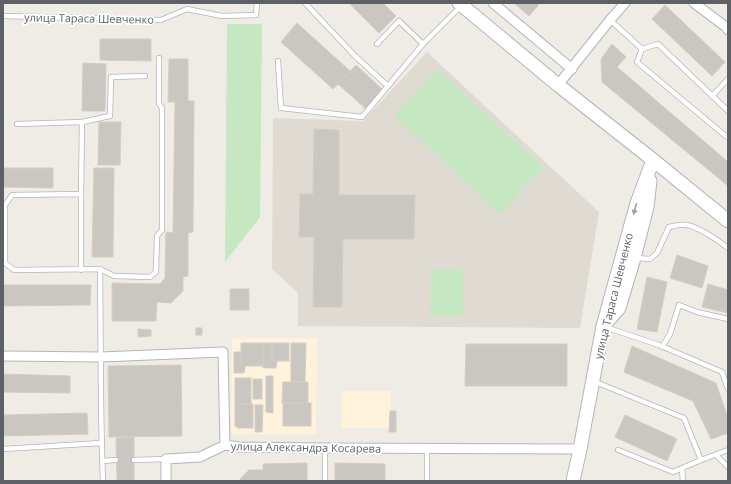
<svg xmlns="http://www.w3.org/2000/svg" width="731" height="484" viewBox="0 0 731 484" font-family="'Open Sans',sans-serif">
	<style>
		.commercial { fill: #fef2db }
		.education { fill: #dfdbd3 }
		.green { fill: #c5e7c2 }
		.building { fill: #cac7c2; stroke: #d4cdc3 }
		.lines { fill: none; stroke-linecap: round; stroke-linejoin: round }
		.lane-casing { stroke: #b2b6ba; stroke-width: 6 }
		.street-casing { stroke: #b2b6ba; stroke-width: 11 }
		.secondary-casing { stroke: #b1b5ba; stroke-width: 15 }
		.lane { stroke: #fff; stroke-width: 4.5 }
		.street { stroke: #fff; stroke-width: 9 }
		.secondary { stroke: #fff; stroke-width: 13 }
		.oneway { fill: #9ea0a3 }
		.labels { text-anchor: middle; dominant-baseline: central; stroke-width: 3.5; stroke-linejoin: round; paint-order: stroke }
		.street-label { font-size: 11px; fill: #5d6165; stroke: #fff }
	</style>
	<rect width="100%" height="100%" fill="#efece5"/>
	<g class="commercial">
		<polygon points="232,338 317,338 316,434 231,434"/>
		<rect x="341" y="391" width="50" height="37"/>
	</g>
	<polygon class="education" points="427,52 599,212 580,328 298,326 298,293 272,269 273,118 363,121"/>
	<g class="green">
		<polygon points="227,24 262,24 260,217 225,262"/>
		<polygon points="437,69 543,167 500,214 394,116"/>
		<polygon points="431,269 463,270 463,316 430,316"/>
	</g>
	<g class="building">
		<polygon points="349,3 383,3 396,16 379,33"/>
		<polygon points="514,3 540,3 529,16"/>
		<polygon points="665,5 725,62 712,76 652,19"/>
		<polygon points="297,23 350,71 333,89 281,42"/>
		<polygon points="100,39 151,39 151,61 100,60"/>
		<polygon points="612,44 626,57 617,67 728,162 728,186 602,82 601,59"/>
		<polygon points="169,59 188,59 188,101 194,101 193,232 188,233 188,276 183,277 183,291 171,303 157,302 156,321 112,321 112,283 160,284 165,278 166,232 173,233 175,102 168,102"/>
		<polygon points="83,63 106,64 105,111 82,111"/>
		<polygon points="356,65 383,90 366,109 338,84"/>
		<polygon points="99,122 121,122 120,165 98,165"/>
		<polygon points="314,129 339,130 339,195 415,195 414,239 343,239 342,307 313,307 314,237 299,237 300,194 313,194"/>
		<polygon points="3,168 53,168 53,188 3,187"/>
		<polygon points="94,168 114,168 113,257 92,257"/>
		<polygon points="677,255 708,266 702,288 670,278"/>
		<polygon points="647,277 667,282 657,332 637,329"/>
		<polygon points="708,284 728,290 728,313 702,307"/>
		<polygon points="3,285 91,285 90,305 3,306"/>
		<rect x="230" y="289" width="19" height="21"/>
		<rect x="196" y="328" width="6" height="7"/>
		<polygon points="138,329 151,330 151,336 138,337"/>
		<rect x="241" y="343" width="22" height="23"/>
		<polygon points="263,343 272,343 272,361 277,361 276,368 263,368"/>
		<rect x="272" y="343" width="17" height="18"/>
		<polygon points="291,343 306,343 305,382 291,382"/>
		<polygon points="466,344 567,344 567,386 465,386"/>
		<polygon points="632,346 716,383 728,418 728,433 711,439 693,401 624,372"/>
		<polygon points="234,352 241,352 241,366 245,366 244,373 234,373"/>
		<polygon points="181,365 182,436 109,437 108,366"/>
		<polygon points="3,374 70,376 70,393 3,392"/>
		<polygon points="266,376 273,376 273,413 266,412"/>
		<rect x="235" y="378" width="16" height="26"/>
		<rect x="253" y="379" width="9" height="20"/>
		<polygon points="283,382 308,382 308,403 282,403"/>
		<rect x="283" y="403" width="28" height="23"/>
		<polygon points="235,404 253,404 253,428 238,428 235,426"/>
		<polygon points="255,405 263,405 262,432 255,432"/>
		<polygon points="390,411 396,411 396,432 389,432"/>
		<polygon points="87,413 88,434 3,436 3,415"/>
		<polygon points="625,415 677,439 667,461 615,437"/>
		<polygon points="134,437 134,481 117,481 116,438"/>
		<polygon points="307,463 307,481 240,481 240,479 249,470 263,470 263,464"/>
		<polygon points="335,463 385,464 385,481 335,481"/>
	</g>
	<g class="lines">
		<defs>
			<g id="lane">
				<polyline points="305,3 355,56 388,86 423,44 461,6"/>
				<polyline points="3,16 161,20 187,9 222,16 256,15 257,3"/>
				<polyline points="610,20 642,49 637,62 728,138"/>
				<polyline points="377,44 399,21 423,44"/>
				<polyline points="642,49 658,44 728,111"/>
				<polyline points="278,61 281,108 362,117 388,86"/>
				<polyline points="712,96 728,79"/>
				<polyline points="82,122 110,116 111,77 145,76"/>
				<polyline points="17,124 82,122 81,196"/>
				<path d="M 636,258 L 650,259 L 657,253 L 669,227 C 674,226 680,224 685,225 C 696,225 719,241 728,248"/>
				<path d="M 100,269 C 101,340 100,411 103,481"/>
				<polyline points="81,270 81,194 12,195 5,205 5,263 14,270 100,269 114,276 150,277 156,272 157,236 162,230 162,108 159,104 159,58"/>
				<polyline points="605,327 659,345 722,372 728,389"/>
				<polyline points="662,347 670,334 679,305 697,312 728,319"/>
				<polyline points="593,381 684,418 701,460 728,450"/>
				<polyline points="325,448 325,481"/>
				<polyline points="427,448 427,481"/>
				<polyline points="3,449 101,443"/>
				<polyline points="618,450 673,472 701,460"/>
				<polyline points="716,455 728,467"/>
				<polyline points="134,460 166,459"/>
				<polyline points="102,461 116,460"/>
				<polyline points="682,469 683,481"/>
			</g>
			<g id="street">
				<polyline points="493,3 572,69"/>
				<polyline points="694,3 726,27 728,30"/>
				<polyline points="558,85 610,20 625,3"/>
				<polyline points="3,356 101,357 223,352 225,445 239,447 325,448 580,449"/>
				<polyline points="166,481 166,459 200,457 225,445"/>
			</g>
			<g id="secondary">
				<polyline points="459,3 558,85 653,160 728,221"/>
				<polyline points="605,324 619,308 634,258 647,207 650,181"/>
				<polyline points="573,481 580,449 603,326 637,203 653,160"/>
			</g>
		</defs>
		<use href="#lane" class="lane-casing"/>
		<use href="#street" class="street-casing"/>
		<use href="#secondary" class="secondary-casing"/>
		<use href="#lane" class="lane"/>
		<use href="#street" class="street"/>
		<use href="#secondary" class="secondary"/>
	</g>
	<defs><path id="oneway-solid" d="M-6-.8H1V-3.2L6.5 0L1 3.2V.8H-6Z"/></defs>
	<use class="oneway" href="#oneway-solid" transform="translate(635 209) rotate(105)"/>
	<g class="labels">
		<g class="street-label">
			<text transform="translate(89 18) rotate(1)">улица Тараса Шевченко</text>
			<text transform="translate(613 296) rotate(-76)">улица Тараса Шевченко</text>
			<text transform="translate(306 447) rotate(1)">улица Александра Косарева</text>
		</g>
	</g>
	<rect width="731" height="484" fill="none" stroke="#5d6165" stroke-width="8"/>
</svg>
